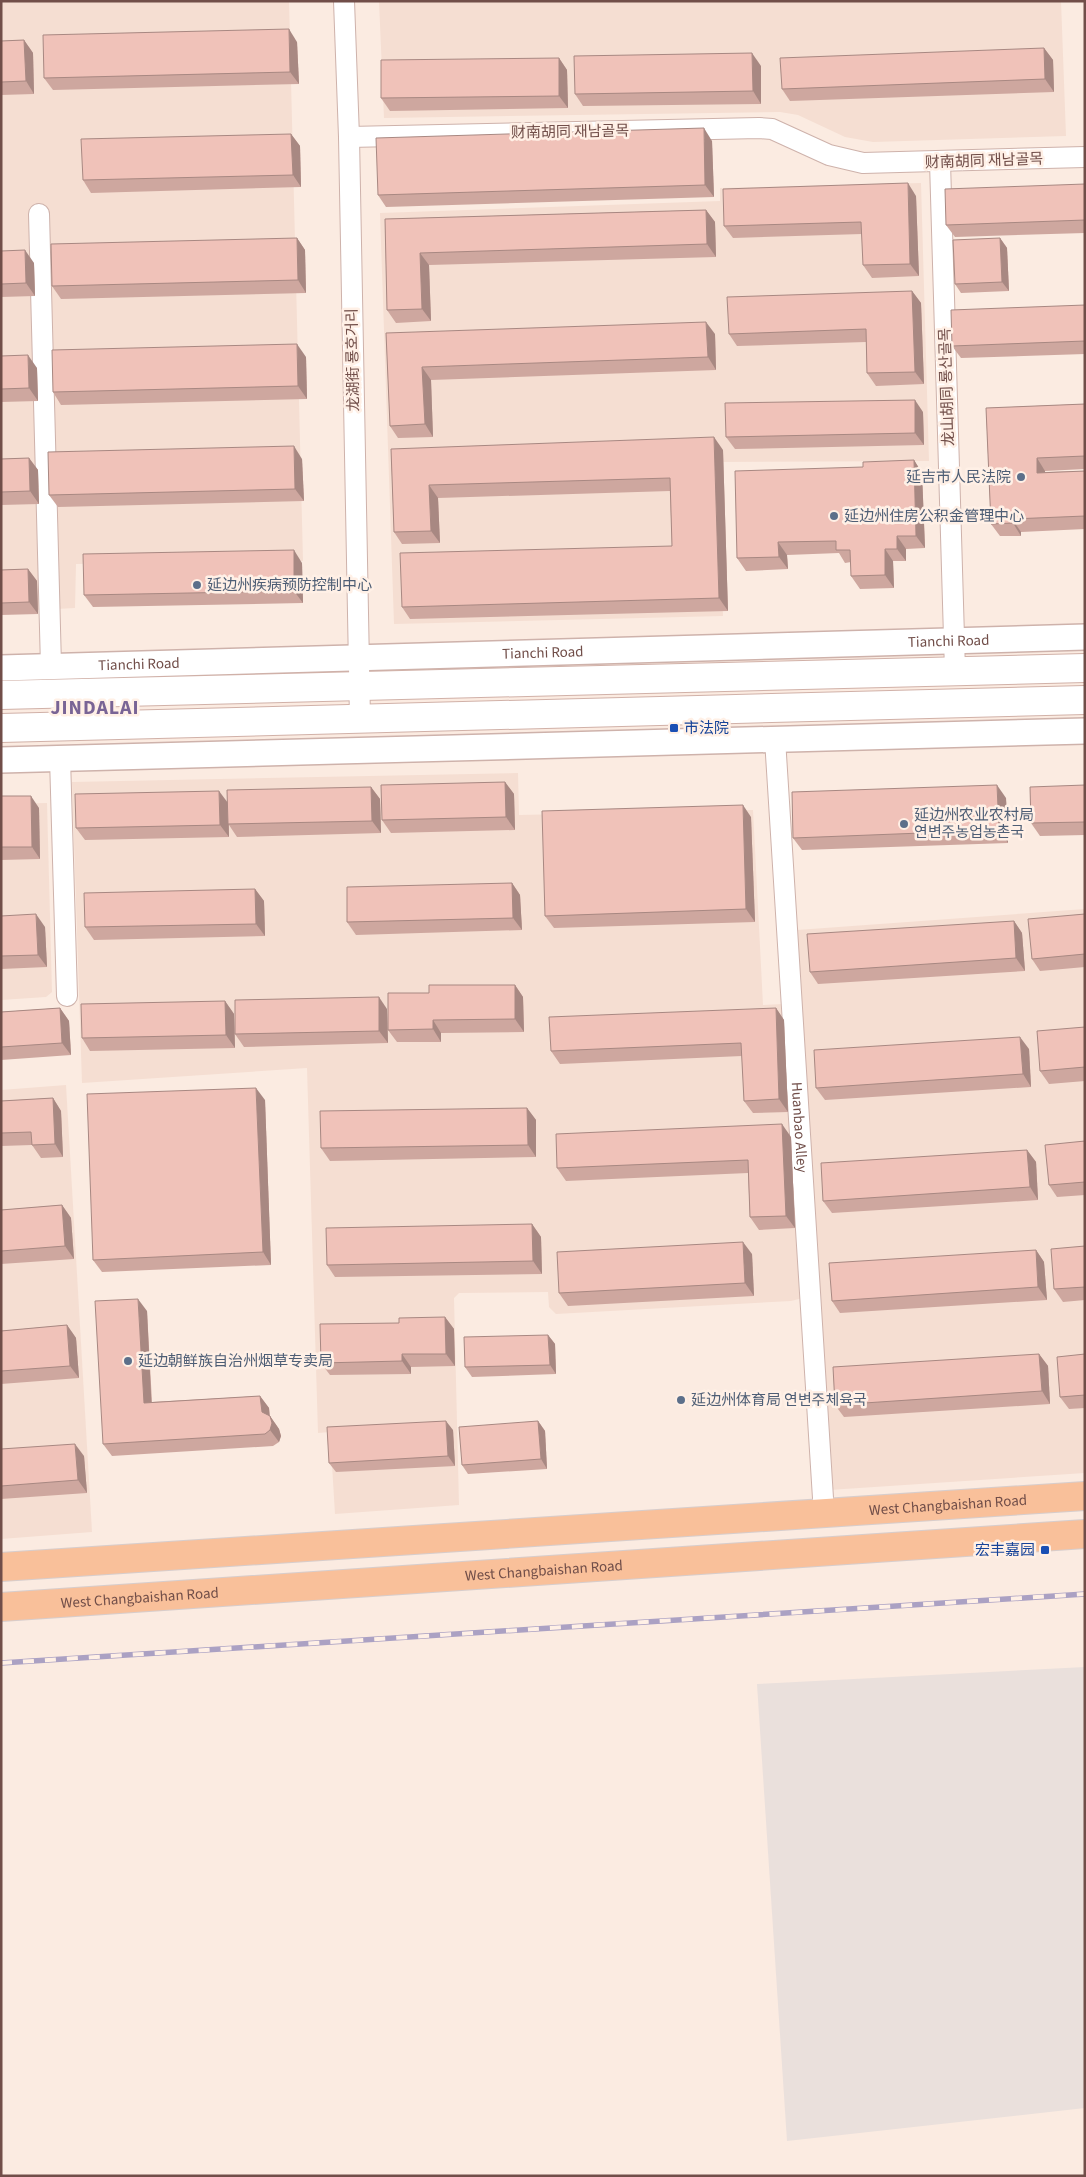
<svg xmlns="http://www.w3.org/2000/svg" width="1086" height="2177" viewBox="0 0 1086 2177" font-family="'Source Sans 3','Noto Sans SC','Noto Sans KR',sans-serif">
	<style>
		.residential { fill: #f5ded2 }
		.industrial { fill: #eae0dc }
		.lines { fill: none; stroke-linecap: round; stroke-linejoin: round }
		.minor-casing { stroke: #ceb2ab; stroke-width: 22 }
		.tertiary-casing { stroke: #ceb2ab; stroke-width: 28 }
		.secondary-casing { stroke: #d1b1a8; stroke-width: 30 }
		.primary-casing { stroke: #d7cdcc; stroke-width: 30 }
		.minor { stroke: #fff; stroke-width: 20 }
		.tertiary { stroke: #fff; stroke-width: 25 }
		.secondary { stroke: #fff; stroke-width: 28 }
		.primary { stroke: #f9c09a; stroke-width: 28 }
		.rail-casing { stroke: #aba1c3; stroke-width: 5.5 }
		.rail { stroke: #fff0e6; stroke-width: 4; stroke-dasharray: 11; stroke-linecap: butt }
		.wall { fill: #cea79f }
		.shaded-wall { fill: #a88882 }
		.building { fill: #f0c2b9; stroke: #a88882 }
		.service-dot { fill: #5c6f8a; stroke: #fff0e6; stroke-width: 2 }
		.transit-dot { fill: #1a4fb4; stroke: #fff0e6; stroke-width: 2 }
		.labels { text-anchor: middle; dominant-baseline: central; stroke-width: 5; stroke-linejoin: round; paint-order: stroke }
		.street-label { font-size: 15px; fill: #714e49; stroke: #fff0e6 }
		.service-label { font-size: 15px; fill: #4e5e75; stroke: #fff0e6; text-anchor: start }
		.transit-label { font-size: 15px; fill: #164399; stroke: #fff0e6; text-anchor: start }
		.district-label { font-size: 20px; font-weight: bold; letter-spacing: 1px; fill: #796495; stroke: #fff0e6 }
	</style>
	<rect width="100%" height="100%" fill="#fbebe1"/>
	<g class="residential">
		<polygon points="1,1 289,1 303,561 76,564 75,608 1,612"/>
		<polygon points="379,1 1061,1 1066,136 873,142 845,137 798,115 780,112 384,118"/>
		<polygon points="921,183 929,461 717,462 723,616 394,624 380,213 720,201 720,188"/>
		<polygon points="518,773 519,815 753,810 763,1005 783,1004 803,1298 791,1301 556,1314 549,1307 548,1292 459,1293 454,1298 459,1505 335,1514 330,1432 318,1433 307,1068 82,1083 72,782"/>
		<polygon points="47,803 52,992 46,997 1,1000 1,804"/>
		<polygon points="1085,909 1085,1473 829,1490 797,930"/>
		<polygon points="66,1085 92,1532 1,1539 1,1090"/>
	</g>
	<polygon class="industrial" points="1085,1667 1085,2108 787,2141 757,1684"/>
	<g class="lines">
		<defs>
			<g id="minor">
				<polyline points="344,1 349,137 360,719"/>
				<polyline points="349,137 759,128 772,129 829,155 863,163 1085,157"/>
				<polyline points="940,162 955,671"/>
				<polyline points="39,214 51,666"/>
				<path id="s1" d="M 775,739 L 824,1514"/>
				<polyline points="60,758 67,996"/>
			</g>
			<g id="tertiary">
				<path id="s2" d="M 1,668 L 1085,637"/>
				<polyline points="1,760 1085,731"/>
			</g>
			<g id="secondary">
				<polyline points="1,695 1085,668"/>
				<polyline points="1,728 1085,700"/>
			</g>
			<g id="primary">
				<path id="s3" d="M 1,1567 L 1085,1496"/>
				<path id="s4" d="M 1,1607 L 1085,1534"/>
			</g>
		</defs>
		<use href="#minor" class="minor-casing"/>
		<use href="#tertiary" class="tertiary-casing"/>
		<use href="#secondary" class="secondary-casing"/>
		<use href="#primary" class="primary-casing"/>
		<use href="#minor" class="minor"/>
		<use href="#tertiary" class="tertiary"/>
		<use href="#secondary" class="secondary"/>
		<use href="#primary" class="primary"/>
		<defs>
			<polyline id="rail" points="1,1663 1085,1594"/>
		</defs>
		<use href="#rail" class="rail-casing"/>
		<use href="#rail" class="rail"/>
	</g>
	<g class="wall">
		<polygon points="24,40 33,53 34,94 1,95 1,41"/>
		<polygon points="297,42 299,84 53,90 44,78"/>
		<polygon points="1044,48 1053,60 1054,92 790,101 782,89"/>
		<polygon points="559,58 567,70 568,108 390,111 381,98"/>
		<polygon points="761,66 761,104 583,106 575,94"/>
		<polygon points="291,134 300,146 301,187 91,193 83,180"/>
		<polygon points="712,141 714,197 386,207 378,195"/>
		<polygon points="1085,184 1085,233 955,237 946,225"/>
		<polygon points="916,196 919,276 872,278 863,265 862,234 733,238 724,226"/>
		<polygon points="706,210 715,222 716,257 429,265 431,321 396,323 387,310 385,219"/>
		<polygon points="297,238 305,250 306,293 61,299 52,286"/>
		<polygon points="1000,238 1007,248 1009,291 961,293 955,284"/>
		<polygon points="1,251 34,263 35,296 1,297"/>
		<polygon points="912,291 921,303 924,384 876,386 867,373 866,342 737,346 729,334"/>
		<polygon points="1085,305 1085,354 961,358 952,346"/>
		<polygon points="386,333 715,334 716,370 431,380 433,437 398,438 390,426"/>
		<polygon points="1,356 37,368 38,401 1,402"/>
		<polygon points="306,357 307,399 61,405 53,392"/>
		<polygon points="1085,404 1085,469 1045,471 1045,472 1085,471 1085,529 1021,532 1021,536 1000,536 991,524 986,408"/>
		<polygon points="923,412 924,445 735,449 726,437"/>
		<polygon points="391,449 723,450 728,611 410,619 402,607 672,546 670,491 438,498 440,543 402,544 394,532"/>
		<polygon points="29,458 38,470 39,504 1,505 1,459"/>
		<polygon points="302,459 304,501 58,507 49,495"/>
		<polygon points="914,460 922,473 925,548 906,549 906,561 893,561 894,588 860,589 851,576 851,562 845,563 839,553 787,555 788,569 746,571 737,558 863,467"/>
		<polygon points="302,563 303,603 93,607 84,595"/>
		<polygon points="28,569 37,581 38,614 1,615 1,570"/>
		<polygon points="505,782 514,794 515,830 391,833 382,820"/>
		<polygon points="1085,785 1085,835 1040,836 1031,823"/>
		<polygon points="371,787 380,799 381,833 237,837 229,825 229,837 85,840 76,828 227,802"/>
		<polygon points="1,796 39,808 40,859 1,860"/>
		<polygon points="1006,798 1008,843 802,850 793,838"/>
		<polygon points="751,817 755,922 554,928 545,916"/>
		<polygon points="512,883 520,895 522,930 356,935 347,922"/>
		<polygon points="255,889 264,901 265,936 94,940 85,927"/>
		<polygon points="1085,914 1085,967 1040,971 1032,959"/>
		<polygon points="1,916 45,927 47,967 1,969"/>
		<polygon points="1014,921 1022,933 1025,971 818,984 810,972"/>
		<polygon points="515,985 523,997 524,1032 441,1033 441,1042 397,1042 388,1030 429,993"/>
		<polygon points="225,1001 234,1014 235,1048 90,1051 82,1038"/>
		<polygon points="60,1008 69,1021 71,1055 1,1060 1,1012"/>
		<polygon points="776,1008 784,1020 788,1112 753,1113 744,1101 742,1056 560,1064 551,1051"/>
		<polygon points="387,1009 388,1043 244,1047 235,1034"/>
		<polygon points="1085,1027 1085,1081 1049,1084 1040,1071"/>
		<polygon points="1029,1049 1031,1087 825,1100 816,1088"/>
		<polygon points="53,1098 61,1111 63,1157 41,1158 32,1145 1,1146 1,1101"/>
		<polygon points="265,1100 271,1265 102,1272 93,1260"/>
		<polygon points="527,1108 536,1120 536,1157 330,1161 321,1148"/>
		<polygon points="791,1137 795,1228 759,1230 750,1217 748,1173 566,1181 557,1168"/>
		<polygon points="1085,1141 1085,1195 1057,1197 1049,1185"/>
		<polygon points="1027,1150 1036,1162 1038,1200 832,1213 823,1201"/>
		<polygon points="62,1205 71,1218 74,1259 1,1264 1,1210"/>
		<polygon points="532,1224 541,1237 542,1274 335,1277 327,1265"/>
		<polygon points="1085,1246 1085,1300 1063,1302 1054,1289"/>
		<polygon points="1036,1250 1044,1262 1047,1300 840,1313 832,1301"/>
		<polygon points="752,1254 754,1296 568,1306 559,1293"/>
		<polygon points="147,1311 152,1402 260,1396 269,1408 270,1416 279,1429 281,1436 279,1442 273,1446 112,1456 103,1444"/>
		<polygon points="445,1317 454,1329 455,1366 411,1367 411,1374 330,1375 321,1363 399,1323"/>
		<polygon points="67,1325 76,1338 79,1378 1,1384 1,1331"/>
		<polygon points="548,1335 555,1344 556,1374 472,1377 465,1367"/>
		<polygon points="1039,1354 1048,1366 1050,1404 844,1417 835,1405"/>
		<polygon points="1085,1354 1085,1408 1069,1409 1060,1397"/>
		<polygon points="538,1421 545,1431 547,1469 468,1474 462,1465"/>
		<polygon points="453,1430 455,1466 336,1472 329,1463"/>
		<polygon points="1,1449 84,1456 87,1493 1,1499"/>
	</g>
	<g class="shaded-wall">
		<polygon points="289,29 297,42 299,84 290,72"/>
		<polygon points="24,40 33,53 34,94 26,81"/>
		<polygon points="1044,48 1053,60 1054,92 1045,79"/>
		<polygon points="752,53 761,66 761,104 753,91"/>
		<polygon points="559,58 567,70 568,108 559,96"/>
		<polygon points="704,128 712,141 714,197 705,185"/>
		<polygon points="291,134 300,146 301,187 293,175"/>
		<polygon points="908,183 916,196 919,276 910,264"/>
		<polygon points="706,210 715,222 716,257 707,244"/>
		<polygon points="297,238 305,250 306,293 298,280"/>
		<polygon points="1000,238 1007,248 1009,291 1002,282"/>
		<polygon points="25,250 34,263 35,296 26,283"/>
		<polygon points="420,253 429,265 431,321 422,309"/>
		<polygon points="912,291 921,303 924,384 915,372"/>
		<polygon points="706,322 715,334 716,370 708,357"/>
		<polygon points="297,344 306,357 307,399 298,386"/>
		<polygon points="28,355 37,368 38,401 29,388"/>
		<polygon points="422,367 431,380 433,437 425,424"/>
		<polygon points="915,400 923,412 924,445 915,433"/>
		<polygon points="714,437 723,450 728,611 719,598"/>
		<polygon points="294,446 302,459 304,501 295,489"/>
		<polygon points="29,458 38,470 39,504 30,491"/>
		<polygon points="1037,458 1045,471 1046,485 1037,473"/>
		<polygon points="914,460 922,473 925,548 916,536"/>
		<polygon points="429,485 438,498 440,543 431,531"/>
		<polygon points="1012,519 1021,532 1021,536 1013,523"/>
		<polygon points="897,536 906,549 906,561 897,549"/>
		<polygon points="778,542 787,555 788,569 779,557"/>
		<polygon points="885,549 893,561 894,588 885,575"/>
		<polygon points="294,550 302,563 303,603 294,591"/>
		<polygon points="28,569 37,581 38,614 29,602"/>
		<polygon points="505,782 514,794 515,830 506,817"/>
		<polygon points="997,785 1006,798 1008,843 999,830"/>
		<polygon points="371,787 380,799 381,833 372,821"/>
		<polygon points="219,791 228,803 229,837 220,825"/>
		<polygon points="31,796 39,808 40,859 32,847"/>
		<polygon points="743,805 751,817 755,922 746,909"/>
		<polygon points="512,883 520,895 522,930 513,918"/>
		<polygon points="255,889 264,901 265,936 256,924"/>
		<polygon points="36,914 45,927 47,967 38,955"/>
		<polygon points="1014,921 1022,933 1025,971 1016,958"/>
		<polygon points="515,985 523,997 524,1032 515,1019"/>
		<polygon points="379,997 387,1009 388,1043 379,1031"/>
		<polygon points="225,1001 234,1014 235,1048 226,1035"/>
		<polygon points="60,1008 69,1021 71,1055 62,1043"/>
		<polygon points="776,1008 784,1020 788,1112 779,1099"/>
		<polygon points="433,1020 441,1033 441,1042 433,1029"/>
		<polygon points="1020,1037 1029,1049 1031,1087 1023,1074"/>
		<polygon points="256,1088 265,1100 271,1265 263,1252"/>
		<polygon points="53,1098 61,1111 63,1157 55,1144"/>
		<polygon points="527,1108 536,1120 536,1157 528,1145"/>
		<polygon points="782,1124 791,1137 795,1228 786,1216"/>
		<polygon points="1027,1150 1036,1162 1038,1200 1030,1187"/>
		<polygon points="62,1205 71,1218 74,1259 65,1246"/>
		<polygon points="532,1224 541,1237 542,1274 533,1261"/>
		<polygon points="743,1242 752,1254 754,1296 745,1283"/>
		<polygon points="1036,1250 1044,1262 1047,1300 1038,1287"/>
		<polygon points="138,1299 147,1311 152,1415 144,1403"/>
		<polygon points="445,1317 454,1329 455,1366 446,1354"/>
		<polygon points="67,1325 76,1338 79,1378 70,1366"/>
		<polygon points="548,1335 555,1344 556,1374 550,1365"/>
		<polygon points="402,1354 411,1367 411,1374 402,1361"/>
		<polygon points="1039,1354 1048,1366 1050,1404 1042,1391"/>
		<polygon points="260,1396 269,1408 270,1425 262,1412"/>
		<polygon points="270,1416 279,1429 281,1436 279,1442 270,1430"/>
		<polygon points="446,1421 453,1430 455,1466 448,1456"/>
		<polygon points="538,1421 545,1431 547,1469 541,1459"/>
		<polygon points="75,1444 84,1456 87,1493 78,1480"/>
	</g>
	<g class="building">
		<polygon points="289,29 290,72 44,78 43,35"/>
		<polygon points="24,40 26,81 1,82 1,41"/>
		<polygon points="1044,48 1045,79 782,89 780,58"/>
		<polygon points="752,53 753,91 575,94 574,56"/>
		<polygon points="559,58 559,96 381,98 381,60"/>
		<polygon points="704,128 705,185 378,195 376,138"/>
		<polygon points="291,134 293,175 83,180 81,139"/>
		<polygon points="908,183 910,264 863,265 861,222 724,226 723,189"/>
		<polygon points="1085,184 1085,220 946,225 945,189"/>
		<polygon points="706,210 707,244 420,253 422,309 387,310 385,219"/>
		<polygon points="297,238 298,280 52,286 51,244"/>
		<polygon points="1000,238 1002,282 955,284 953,240"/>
		<polygon points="25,250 26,283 1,284 1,251"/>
		<polygon points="912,291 915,372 867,373 866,329 729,334 727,297"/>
		<polygon points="1085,305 1085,341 952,346 951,310"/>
		<polygon points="706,322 708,357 422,367 425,424 390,426 386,333"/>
		<polygon points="297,344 298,386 53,392 52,350"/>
		<polygon points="28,355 29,388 1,389 1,356"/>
		<polygon points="915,400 915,433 726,437 725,403"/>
		<polygon points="1085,404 1085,456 1037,458 1037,473 1085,471 1085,516 1012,519 1013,523 991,524 986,408"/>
		<polygon points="714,437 719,598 402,607 400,553 672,546 670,478 429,485 431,531 394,532 391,449"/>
		<polygon points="294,446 295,489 49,495 48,452"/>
		<polygon points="29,458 30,491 1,492 1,459"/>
		<polygon points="914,460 916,536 897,536 897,549 885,549 885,575 851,576 850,550 836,550 836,541 778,542 779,557 737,558 735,471 863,467 863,462"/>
		<polygon points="294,550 294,591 84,595 83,554"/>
		<polygon points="28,569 29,602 1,603 1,570"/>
		<polygon points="505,782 506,817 382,820 381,785"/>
		<polygon points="997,785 999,830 793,838 792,792"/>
		<polygon points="1085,785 1085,822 1031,823 1030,787"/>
		<polygon points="371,787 372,821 228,824 227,790"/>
		<polygon points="219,791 220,825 76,828 75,794"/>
		<polygon points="1,796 31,796 32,847 1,847"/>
		<polygon points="743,805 746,909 545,916 542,811"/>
		<polygon points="512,883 513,918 347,922 347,887"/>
		<polygon points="255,889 256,924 85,927 84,893"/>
		<polygon points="36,914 38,955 1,956 1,916"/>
		<polygon points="1085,914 1085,954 1032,959 1028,919"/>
		<polygon points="1014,921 1016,958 810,972 807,934"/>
		<polygon points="429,985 515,985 515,1019 433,1020 433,1029 388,1030 388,993 429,993"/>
		<polygon points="379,997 379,1031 235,1034 235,1000"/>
		<polygon points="225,1001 226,1035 82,1038 81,1004"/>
		<polygon points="60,1008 62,1043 1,1047 1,1012"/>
		<polygon points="776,1008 779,1099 744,1101 741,1043 551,1051 549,1017"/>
		<polygon points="1085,1027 1085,1067 1040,1071 1037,1031"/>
		<polygon points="1020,1037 1023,1074 816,1088 814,1050"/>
		<polygon points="256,1088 263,1252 93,1260 87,1094"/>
		<polygon points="53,1098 55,1144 32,1145 31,1132 1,1133 1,1101"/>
		<polygon points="527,1108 528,1145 321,1148 320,1111"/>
		<polygon points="782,1124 786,1216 750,1217 748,1160 557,1168 556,1134"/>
		<polygon points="1085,1141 1085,1182 1049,1185 1045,1145"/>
		<polygon points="1027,1150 1030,1187 823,1201 821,1163"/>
		<polygon points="62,1205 65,1246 1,1251 1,1210"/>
		<polygon points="532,1224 533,1261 327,1265 326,1228"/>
		<polygon points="743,1242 745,1283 559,1293 557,1252"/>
		<polygon points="1085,1246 1085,1287 1054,1289 1051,1249"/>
		<polygon points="1036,1250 1038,1287 832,1301 829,1263"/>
		<polygon points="138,1299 144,1403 260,1396 262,1412 270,1416 272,1423 270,1430 265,1434 103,1444 95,1301"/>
		<polygon points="445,1317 446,1354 402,1354 402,1361 321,1363 320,1324 399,1323 399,1318"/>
		<polygon points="67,1325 70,1366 1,1371 1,1331"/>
		<polygon points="548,1335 550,1365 465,1367 464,1337"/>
		<polygon points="1039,1354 1042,1391 835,1405 833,1367"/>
		<polygon points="1085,1354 1085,1395 1060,1397 1057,1357"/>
		<polygon points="446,1421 448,1456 329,1463 327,1427"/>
		<polygon points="538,1421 541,1459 462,1465 459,1427"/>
		<polygon points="75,1444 78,1480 1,1486 1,1449"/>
	</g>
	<g class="service-dot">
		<circle cx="1021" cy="477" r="5"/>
		<circle cx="834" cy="516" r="5"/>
		<circle cx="197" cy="585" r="5"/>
		<circle cx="904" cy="824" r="5"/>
		<circle cx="128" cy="1361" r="5"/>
		<circle cx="681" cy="1400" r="5"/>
	</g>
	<g class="transit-dot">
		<rect x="669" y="723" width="10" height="10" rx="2.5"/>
		<rect x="1040" y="1545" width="10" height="10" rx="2.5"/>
	</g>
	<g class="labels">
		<g class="street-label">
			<text transform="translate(570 132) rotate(-1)">财南胡同 재남골목</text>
			<text transform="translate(984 161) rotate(-2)">财南胡同 재남골목</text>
			<text transform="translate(353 360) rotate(-91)">龙湖街 룡호거리</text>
			<text transform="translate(947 387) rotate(-92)">龙山胡同 룡산골목</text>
			<text stroke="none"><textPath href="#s2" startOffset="948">Tianchi Road</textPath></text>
			<text stroke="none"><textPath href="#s2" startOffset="542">Tianchi Road</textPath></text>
			<text stroke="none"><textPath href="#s2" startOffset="138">Tianchi Road</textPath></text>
			<text stroke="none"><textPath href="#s1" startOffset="389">Huanbao Alley</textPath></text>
			<text stroke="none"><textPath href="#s3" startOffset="949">West Changbaishan Road</textPath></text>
			<text stroke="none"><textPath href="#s4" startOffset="544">West Changbaishan Road</textPath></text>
			<text stroke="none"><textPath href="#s4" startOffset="139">West Changbaishan Road</textPath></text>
		</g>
		<g class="service-label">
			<text x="1011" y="477" text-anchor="end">延吉市人民法院</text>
			<text x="844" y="516">延边州住房公积金管理中心</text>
			<text x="207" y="585">延边州疾病预防控制中心</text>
			<text x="914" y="815">延边州农业农村局<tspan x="914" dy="17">연변주농업농촌국</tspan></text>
			<text x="138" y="1361">延边朝鲜族自治州烟草专卖局</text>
			<text x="691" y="1400">延边州体育局 연변주체육국</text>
		</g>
		<g class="transit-label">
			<text x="684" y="728">市法院</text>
			<text x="1035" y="1550" text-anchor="end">宏丰嘉园</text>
		</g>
		<g class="district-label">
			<text x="95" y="708">JINDALAI</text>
		</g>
	</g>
	<rect width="1086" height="2177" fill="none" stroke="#714e49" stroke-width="5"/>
</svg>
